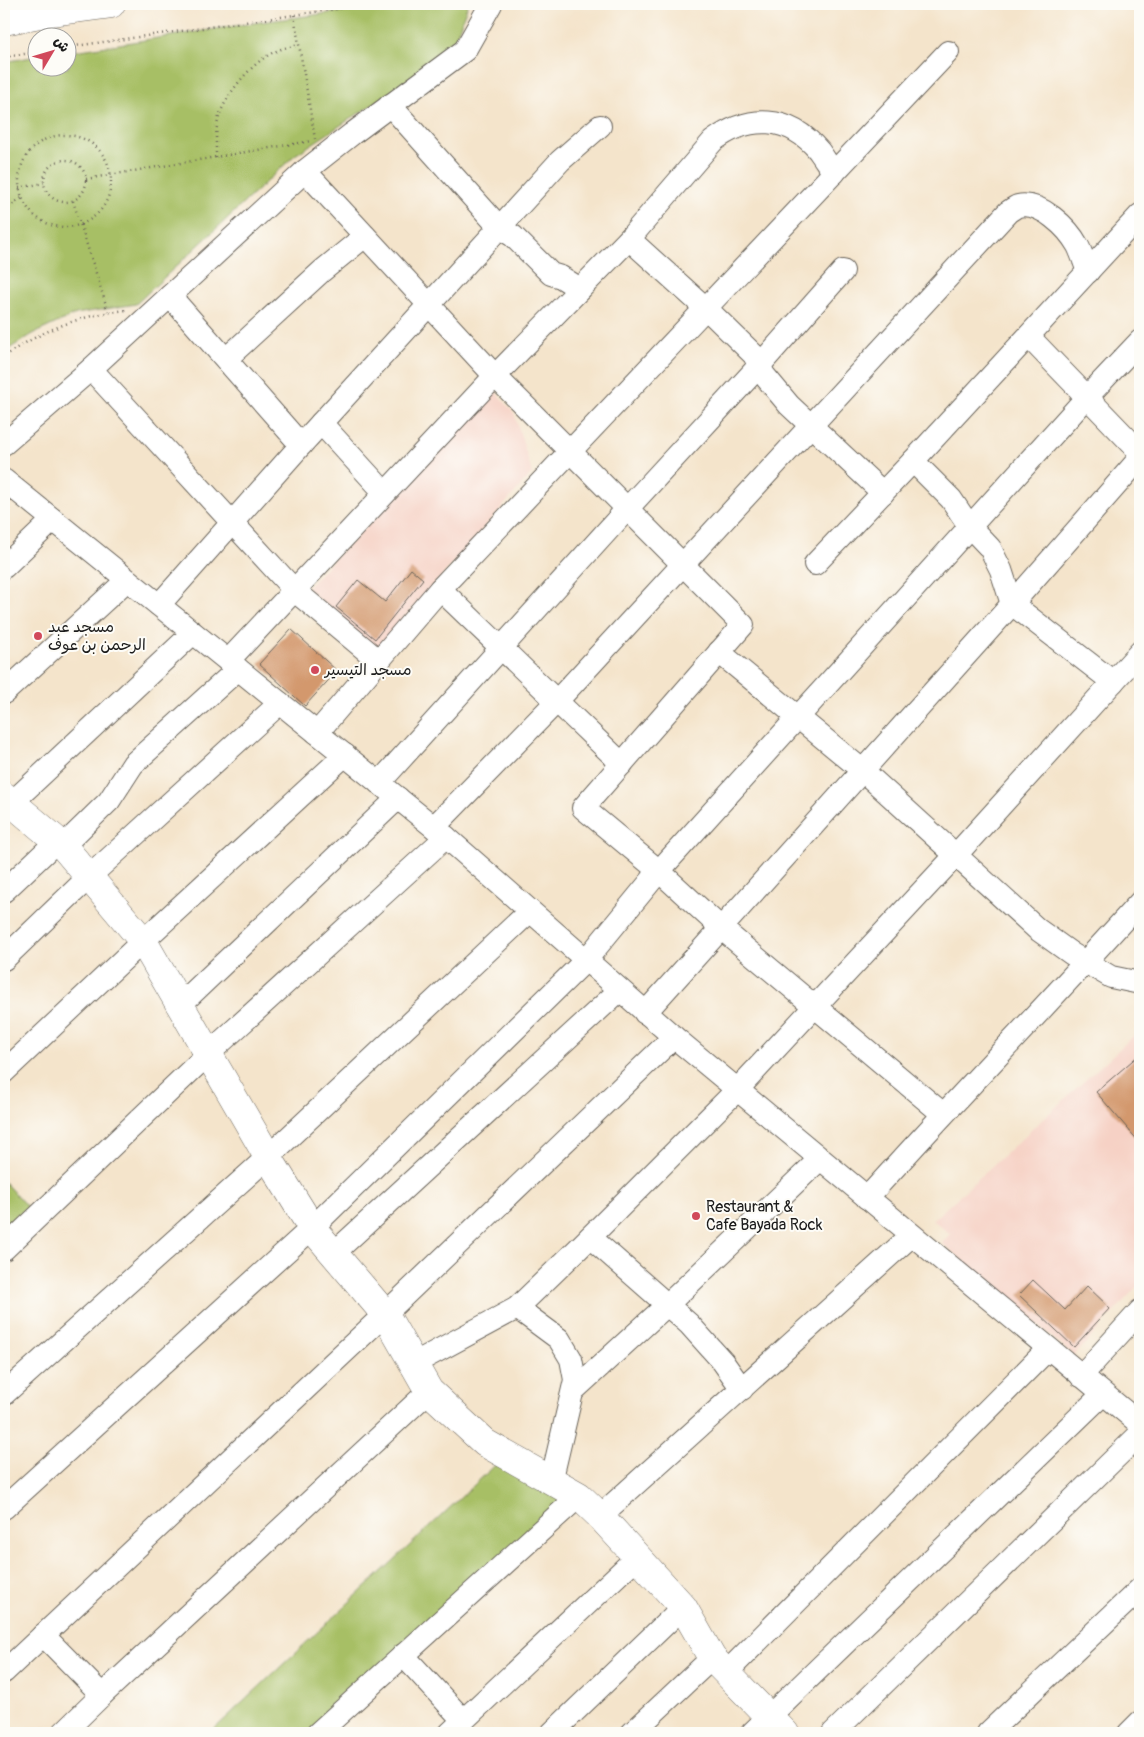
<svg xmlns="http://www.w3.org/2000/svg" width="1144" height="1737" viewBox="0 0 1144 1737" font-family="Pangolin,'Playpen Sans Arabic',sans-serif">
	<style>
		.built { fill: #f6d1c5 }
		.green { fill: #a7bf65; stroke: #626e40 }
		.building { fill: #d3986d }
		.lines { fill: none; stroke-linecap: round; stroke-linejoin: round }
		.minor-casing { stroke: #686259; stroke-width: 24 }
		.major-casing { stroke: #686259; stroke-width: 29 }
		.path { stroke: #686259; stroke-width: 2.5; stroke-dasharray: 1 4; stroke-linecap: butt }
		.minor { stroke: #fff; stroke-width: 22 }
		.major { stroke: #fff; stroke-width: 28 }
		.poi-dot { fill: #d1495b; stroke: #fdfcf7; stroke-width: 2 }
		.labels { text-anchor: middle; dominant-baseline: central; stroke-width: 4; stroke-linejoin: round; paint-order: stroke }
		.poi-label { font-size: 16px; fill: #1c1c1c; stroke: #fdfcf7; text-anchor: start }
	</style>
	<rect width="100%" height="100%" fill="#fdfcf7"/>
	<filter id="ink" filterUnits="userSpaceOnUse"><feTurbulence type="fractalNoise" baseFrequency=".02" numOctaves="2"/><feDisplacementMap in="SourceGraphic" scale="10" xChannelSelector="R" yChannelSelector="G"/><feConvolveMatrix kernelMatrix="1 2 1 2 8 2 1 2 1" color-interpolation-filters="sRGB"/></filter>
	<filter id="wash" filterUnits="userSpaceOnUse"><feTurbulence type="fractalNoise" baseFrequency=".0096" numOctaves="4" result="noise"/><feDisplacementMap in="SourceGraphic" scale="20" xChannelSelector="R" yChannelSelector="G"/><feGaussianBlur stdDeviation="1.12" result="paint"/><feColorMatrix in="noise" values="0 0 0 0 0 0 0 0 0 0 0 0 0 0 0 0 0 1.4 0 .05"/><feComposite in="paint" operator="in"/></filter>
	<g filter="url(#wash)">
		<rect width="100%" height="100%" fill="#f4e4cb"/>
		<g class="built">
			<polygon points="493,389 514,413 532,473 375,652 307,588"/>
			<polygon points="1140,1030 1140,1283 1074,1356 942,1243 950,1234 933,1220"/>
		</g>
		<g class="green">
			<polygon points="399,4 468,4 450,54 295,155 136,304 76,314 33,334 4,352 4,62 37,56 38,68 68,68 68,52 260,22"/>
			<polygon points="4,1182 37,1217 4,1249"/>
			<polygon points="506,1455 579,1496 318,1733 210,1733"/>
		</g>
		<g id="blocks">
			<g class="building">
				<polygon points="411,569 423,579 375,639 336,607 358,580 385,602"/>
				<polygon points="291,629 337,671 305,706 259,664"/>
				<polygon points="1140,1054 1140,1143 1096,1092"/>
				<polygon points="1033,1280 1065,1310 1087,1286 1110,1308 1074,1347 1019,1295"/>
			</g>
		</g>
	</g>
	<g filter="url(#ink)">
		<use href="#blocks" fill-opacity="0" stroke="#686259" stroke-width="1"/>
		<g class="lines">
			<defs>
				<g id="minor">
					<polyline points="390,105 500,228 513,236 551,274 561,277 580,289"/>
					<polyline points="305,171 495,376 743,625 583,808 659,871 721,928 943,1114"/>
					<polyline points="629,239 712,314 754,355 764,375 789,405 883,493"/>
					<polyline points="170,296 301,445"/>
					<polyline points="1029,337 1140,452"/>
					<polyline points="226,359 322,271 365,236"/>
					<polyline points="91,369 295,591 379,661"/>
					<polyline points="321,423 385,493"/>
					<polyline points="4,444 91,369 305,171 352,134 465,50 491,4"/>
					<polyline points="913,461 951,499 970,527 990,548 1001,570 1012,604 1113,682"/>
					<polyline points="4,480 446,837 674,1037 1140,1424"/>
					<polyline points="815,564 913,461 1140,215"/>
					<polyline points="4,567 53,520"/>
					<polyline points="440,589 622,764"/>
					<polyline points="159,605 301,445 560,161 600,126"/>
					<polyline points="719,652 862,770 1037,929 1072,954 1111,977 1140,983"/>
					<path d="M 228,661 L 495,376 L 629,239 L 713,141 C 749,114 789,115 819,151 C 824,158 829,166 834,173"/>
					<polyline points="4,693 127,580"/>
					<polyline points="317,733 440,589 948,52"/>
					<polyline points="379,783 627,509 759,366 843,271"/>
					<polyline points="4,810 193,633"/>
					<path d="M 434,827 L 556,702 L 1008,212 C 1011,210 1015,207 1018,206 C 1041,201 1068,228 1078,246 C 1082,254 1085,264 1088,272"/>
					<polyline points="63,846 109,801 133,764 238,669"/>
					<polyline points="4,891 57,841"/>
					<polyline points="4,959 90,876 280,703"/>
					<polyline points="180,1005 398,798"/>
					<polyline points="645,1013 1012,604 1140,458"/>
					<polyline points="4,1072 143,941 345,755"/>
					<path d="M 867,1198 C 957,1098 1050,1002 1140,902"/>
					<polyline points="590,1237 689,1324 723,1362 742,1389"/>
					<polyline points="4,1249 208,1054 446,837"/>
					<polyline points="334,1253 620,990"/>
					<polyline points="517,1308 559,1339 571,1359 575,1380 551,1482"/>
					<polyline points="413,1364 517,1308 578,1249 737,1090 956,855 1140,652"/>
					<polyline points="1081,1376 1140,1311"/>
					<polyline points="573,1391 667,1305 820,1159"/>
					<polyline points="4,1394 268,1157 530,911"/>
					<polyline points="4,1508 312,1228 586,960 659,871 1087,397 1140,341"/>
					<polyline points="600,1516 911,1236"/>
					<polyline points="43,1635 102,1695"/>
					<polyline points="403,1655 463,1720"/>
					<polyline points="4,1672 385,1314 674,1037"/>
					<polyline points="726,1673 1048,1349"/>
					<polyline points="63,1733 102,1695 429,1391"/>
					<polyline points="318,1733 579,1496"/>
					<polyline points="450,1733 638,1556"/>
					<polyline points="552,1733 683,1607"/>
					<polyline points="632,1733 712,1658"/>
					<polyline points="752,1733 1103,1394"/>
					<polyline points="833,1733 1140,1434"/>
					<polyline points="988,1733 1140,1589"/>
					<polyline points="1129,1733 1140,1722"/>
				</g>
				<g id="major">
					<polyline points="4,21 50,12 111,4"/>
					<polyline points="4,796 63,846 143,941 268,1157 312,1228 385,1314 429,1391 485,1443 579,1496 600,1516 683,1607 712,1658 785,1733"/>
				</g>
			</defs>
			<use href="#minor" class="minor-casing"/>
			<use href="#major" class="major-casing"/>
			<g class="path">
				<polyline points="294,15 315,139"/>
				<polyline points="68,47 372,4"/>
				<polyline points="4,57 38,52"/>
				<polyline points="4,65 10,56"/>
				<circle cx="65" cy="181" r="46"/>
				<path d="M 216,158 C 216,142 215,125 221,111 C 231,88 256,58 279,50 C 285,47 292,47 299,45"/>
				<circle cx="65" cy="181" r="21"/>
				<polyline points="86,179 311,141"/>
				<polyline points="19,188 44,183"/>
				<polyline points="73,201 108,311"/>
				<polyline points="4,210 22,198"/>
				<path d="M 4,356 C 44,330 79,315 127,310"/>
			</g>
			<use href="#minor" class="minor"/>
			<use href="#major" class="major"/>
		</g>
	</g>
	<g class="poi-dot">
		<circle cx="38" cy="636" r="5"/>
		<circle cx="315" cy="670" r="5"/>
		<circle cx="696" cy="1216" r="5"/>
	</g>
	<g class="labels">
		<g class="poi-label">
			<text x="48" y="627">مسجد عبد<tspan x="48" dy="18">الرحمن بن عوف</tspan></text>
			<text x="325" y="670">مسجد التيسير</text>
			<text x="706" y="1207">Restaurant &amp;<tspan x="706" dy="18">Cafe Bayada Rock</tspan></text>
		</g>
	</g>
	<rect width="1144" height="1737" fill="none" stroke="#fdfcf7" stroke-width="20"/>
	<g transform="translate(52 52) rotate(52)"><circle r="24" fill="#fdfcf7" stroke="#a3a29f"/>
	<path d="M0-4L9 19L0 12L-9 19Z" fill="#d1495b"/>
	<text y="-8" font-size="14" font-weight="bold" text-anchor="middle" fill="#1c1c1c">ش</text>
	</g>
</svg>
